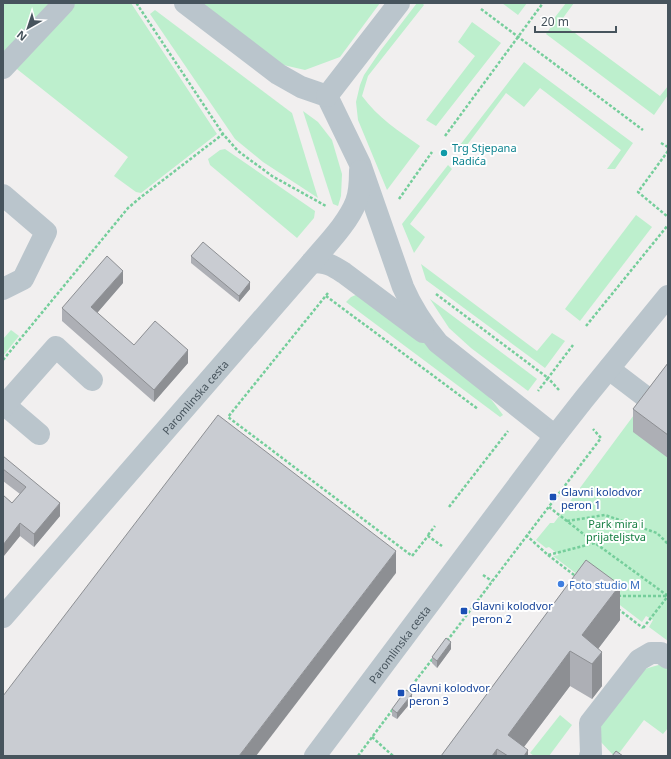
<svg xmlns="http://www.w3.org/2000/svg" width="671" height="759" viewBox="0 0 671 759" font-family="'Noto Sans',sans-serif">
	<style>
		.green { fill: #bdefcd }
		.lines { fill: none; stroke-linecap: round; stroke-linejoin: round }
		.path { stroke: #75ce9b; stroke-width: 2.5; stroke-dasharray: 3 2; stroke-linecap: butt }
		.minor { stroke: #bac5cc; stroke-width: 22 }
		.wall { fill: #adafb5 }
		.shaded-wall { fill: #8d8f93 }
		.building { fill: #c9ccd2; stroke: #8d8f93 }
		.culture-dot { fill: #0f9aa8; stroke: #fff; stroke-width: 1.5 }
		.transit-dot { fill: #1a4fb4; stroke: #fff; stroke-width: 1.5 }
		.shop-dot { fill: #3f7fe0; stroke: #fff; stroke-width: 1.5 }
		.labels { text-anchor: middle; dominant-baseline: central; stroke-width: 4; stroke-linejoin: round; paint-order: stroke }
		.culture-label { font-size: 11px; fill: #0d838f; stroke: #fff; text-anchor: start }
		.street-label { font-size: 11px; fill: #47545d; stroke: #fff }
		.transit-label { font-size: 11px; fill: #164399; stroke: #fff; text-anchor: start }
		.park-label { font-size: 11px; fill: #167f43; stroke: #fff }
		.shop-label { font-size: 11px; fill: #366cbe; stroke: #fff; text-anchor: start }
	</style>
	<rect width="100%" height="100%" fill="#f1efef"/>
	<g class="green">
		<polygon points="3,3 131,3 217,134 141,193 136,192 114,176 128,157 3,58"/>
		<polygon points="199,3 380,3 340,57 305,70 279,64"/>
		<path d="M 417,3 L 422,3 L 424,5 L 368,76 L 362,96 C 378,118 399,131 420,146 L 387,190 L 358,120 L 356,102 L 360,85 L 364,75 L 381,50 Z"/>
		<polygon points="502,3 527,3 518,15"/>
		<polygon points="566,3 574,3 560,22 660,96 668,86 668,95 654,115 546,34 554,23 552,21"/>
		<polygon points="155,10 292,113 318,198 263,162 235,139 150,14"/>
		<polygon points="472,22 501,43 436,126 426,120 475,56 458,42"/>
		<polygon points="524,62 633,143 615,169 607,169 621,150 540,88 524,107 506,93 464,149 460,145"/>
		<polygon points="303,111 318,122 332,140 342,174 341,196 338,206 333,204"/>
		<polygon points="225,149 315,211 314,218 297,238 210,165 208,159 220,150"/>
		<polygon points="448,165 452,169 410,224 425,237 414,253 402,224"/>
		<polygon points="636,215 652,227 580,321 565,309"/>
		<polygon points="421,264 537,351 552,333 565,341 545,368 426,280"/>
		<polygon points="358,294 368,296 482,389 494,403 503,415 500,417 346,302 351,297"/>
		<polygon points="430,299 537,379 528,391 471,348 449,328"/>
		<polygon points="11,330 19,336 3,356 3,339"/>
		<polygon points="668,369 668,641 649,627 653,620 646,616 642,622 612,599 622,598 611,591 598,590 553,556 559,555 549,547 546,548 536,540 550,523 554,523"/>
		<polygon points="662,664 668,668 668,728 663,734 644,720 617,756 614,756 600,741 598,726 641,670"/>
		<polygon points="560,715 572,725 549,756 534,756 530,753"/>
	</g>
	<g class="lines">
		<g class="path">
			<polyline points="137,3 137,4 223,134 238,151 272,176 326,206"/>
			<polyline points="481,9 643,130"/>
			<polyline points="445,136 543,3"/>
			<polyline points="661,143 668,147"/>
			<polyline points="668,151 638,192 668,217"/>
			<polyline points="399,199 432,152"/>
			<polyline points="328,293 228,417 412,556 428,536 442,546"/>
			<polyline points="436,294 548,378 538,391"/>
			<polyline points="326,296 478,409"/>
			<polyline points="586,326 668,225"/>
			<polyline points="3,360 128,208 141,197 223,134"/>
			<polyline points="559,390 548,378 573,345"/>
			<polyline points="449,507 508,431"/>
			<polyline points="549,507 595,543 668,596"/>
			<polyline points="567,521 605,515 657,533 668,544"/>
			<polyline points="428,535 435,526"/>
			<polyline points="526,535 548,555 595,543"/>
			<polyline points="548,555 578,578"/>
			<polyline points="483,575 492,581"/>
			<polyline points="618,596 667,596"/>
			<polyline points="618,609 643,628"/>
			<polyline points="643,628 668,596"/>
			<polyline points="447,641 601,438 593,429"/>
			<polyline points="406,693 434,657"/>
			<polyline points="372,737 393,756"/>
			<polyline points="358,756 393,709"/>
		</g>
		<g class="minor">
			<path d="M 185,3 L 278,74 L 301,87 L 327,96 L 360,164 L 403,287 C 412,308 424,326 438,343 L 555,436"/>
			<polyline points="3,68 64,3"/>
			<polyline points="327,96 399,3"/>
			<polyline points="3,195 46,232 23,279 3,289"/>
			<path d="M 312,262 C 326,262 332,265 344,273 L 423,332"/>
			<polyline points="609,369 655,404"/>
			<polyline points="5,405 39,434"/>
			<polyline points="3,407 56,347 92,380"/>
			<path id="s1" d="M 3,617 L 312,262 C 326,245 348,223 356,202 C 360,192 360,181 360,171"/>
			<path id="s2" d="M 315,756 L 555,436 L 584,399 L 668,296"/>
			<polyline points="590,756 591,754 590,723 639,660 651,653 661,653 668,658"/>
		</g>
	</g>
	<g class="wall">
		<polygon points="191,256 250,289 239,302 191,263"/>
		<polygon points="123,283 97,313 134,345 188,363 154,402 62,321 62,308"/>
		<polygon points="668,363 668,458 633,432 633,409"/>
		<polygon points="3,456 60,516 34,547 20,536 3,557 3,495 12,503 20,494 3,481"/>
		<polygon points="586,560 620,620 598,649 602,686 592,699 570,686 524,747 528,756 441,756"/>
		<polygon points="451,649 437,668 432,663 432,657"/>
		<polygon points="412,701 397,719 392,716 392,709"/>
	</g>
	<g class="shaded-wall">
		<polygon points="123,271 123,283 91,320 91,307"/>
		<polygon points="250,282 250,289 239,302 239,296"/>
		<polygon points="188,350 188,363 154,402 154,390"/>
		<polygon points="60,503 60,516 34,547 34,534"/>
		<polygon points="20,523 20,536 3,557 3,545"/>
		<polygon points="396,551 396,573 256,756 239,756"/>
		<polygon points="620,585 620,620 588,662 582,635"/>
		<polygon points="451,642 451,649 437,668 437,661"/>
		<polygon points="570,651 570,686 517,756 508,735"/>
		<polygon points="602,652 602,686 592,699 592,664"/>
		<polygon points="412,694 412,701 397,719 397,713"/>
		<polygon points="497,749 497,756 492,756"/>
		<polygon points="528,750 528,756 524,756"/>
	</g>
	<g class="building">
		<polygon points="203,242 250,282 239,296 191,256"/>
		<polygon points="107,256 123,271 91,307 134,345 155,321 188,350 154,390 62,308"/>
		<polygon points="668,363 668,435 633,409"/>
		<polygon points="218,415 396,551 239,756 3,756 3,696"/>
		<polygon points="3,456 60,503 34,534 20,523 3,545 3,495 12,503 26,487 3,469"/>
		<polygon points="586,560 620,585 582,635 602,652 592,664 570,651 508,735 528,750 524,756 508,756 497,749 492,756 441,756"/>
		<polygon points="446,638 451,642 437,661 432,657"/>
		<polygon points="406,690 412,694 397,713 392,709"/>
		<polygon points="616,751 623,756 612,756"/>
	</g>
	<circle class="culture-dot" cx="444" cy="153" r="4"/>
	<g class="transit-dot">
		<rect x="549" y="493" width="8" height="8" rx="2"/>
		<rect x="460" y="607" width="8" height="8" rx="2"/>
		<rect x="397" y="689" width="8" height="8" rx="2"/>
	</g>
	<circle class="shop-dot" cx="561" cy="584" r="4"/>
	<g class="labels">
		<g class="culture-label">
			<text x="452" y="147">Trg Stjepana<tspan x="452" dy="13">Radića</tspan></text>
		</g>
		<g class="street-label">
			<text stroke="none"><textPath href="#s1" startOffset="292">Paromlinska cesta</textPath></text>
			<text stroke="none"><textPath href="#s2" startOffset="140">Paromlinska cesta</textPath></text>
		</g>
		<g class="transit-label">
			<text x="561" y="491">Glavni kolodvor<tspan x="561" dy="13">peron 1</tspan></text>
			<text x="472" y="605">Glavni kolodvor<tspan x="472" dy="13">peron 2</tspan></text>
			<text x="409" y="687">Glavni kolodvor<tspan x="409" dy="13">peron 3</tspan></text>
		</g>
		<g class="park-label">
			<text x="616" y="523">Park mira i<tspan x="616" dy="13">prijateljstva</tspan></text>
		</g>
		<g class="shop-label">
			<text x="569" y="584">Foto studio M</text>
		</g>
	</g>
	<rect width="671" height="759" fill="none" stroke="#47545d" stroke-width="8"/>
	<g transform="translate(28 28) rotate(219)" stroke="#ffffff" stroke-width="3" paint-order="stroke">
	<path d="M0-3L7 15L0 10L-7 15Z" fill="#47545d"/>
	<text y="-6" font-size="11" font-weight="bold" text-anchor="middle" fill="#47545d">N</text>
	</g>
	<path d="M535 26v6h81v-6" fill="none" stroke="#47545d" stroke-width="2"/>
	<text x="541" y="26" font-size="12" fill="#47545d" stroke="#ffffff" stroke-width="3" paint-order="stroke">20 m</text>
</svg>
